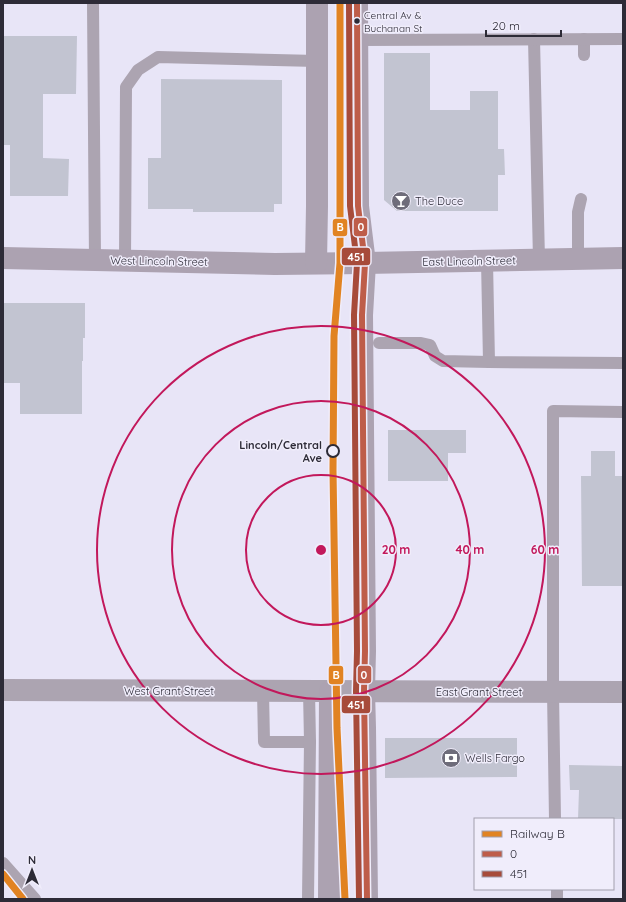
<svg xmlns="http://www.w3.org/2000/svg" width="626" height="902" viewBox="0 0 626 902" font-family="Quicksand,sans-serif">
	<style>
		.building { fill: #c2c4d1 }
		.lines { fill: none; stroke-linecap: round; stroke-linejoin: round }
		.lane { stroke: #aca4b1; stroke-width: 12 }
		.street { stroke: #aca4b1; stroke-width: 22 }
		.secondary { stroke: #aca2b1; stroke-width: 22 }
		.bus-1-casing { stroke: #f0edfb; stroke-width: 9 }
		.bus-2-casing { stroke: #f0edfb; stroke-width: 9 }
		.bus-1 { stroke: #be5d49; stroke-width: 6 }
		.bus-2 { stroke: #a74b3a; stroke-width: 6 }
		.rail-1-casing { stroke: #f0edfb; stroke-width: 10 }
		.rail-1 { stroke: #e18322; stroke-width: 7 }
		.ring { fill: none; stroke: #c2185b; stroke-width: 2 }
		.bus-dot { fill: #2d2b37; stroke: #f0edfb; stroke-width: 1.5 }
		.stop-dot { fill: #f0edfb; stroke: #2d2b37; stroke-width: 2 }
		.labels { text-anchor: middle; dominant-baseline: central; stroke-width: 3; stroke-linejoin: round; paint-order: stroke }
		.bus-label { font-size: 10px; fill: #2d2b37; stroke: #f0edfb; text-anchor: start }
		.poi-label { font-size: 11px; fill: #2d2b37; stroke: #f0edfb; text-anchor: start }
		.street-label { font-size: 11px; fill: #2d2b37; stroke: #f0edfb }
		.stop-label { font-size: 11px; font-weight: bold; fill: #2d2b37; stroke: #f0edfb; text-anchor: end }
		.centre { fill: #c2185b; stroke: #f0edfb; stroke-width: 2 }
		.ring-label { font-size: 12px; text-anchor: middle; font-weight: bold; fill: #c2185b; stroke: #f0edfb; stroke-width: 3; stroke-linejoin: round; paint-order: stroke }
		.line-badge { stroke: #f0edfb; stroke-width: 1.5 }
		.badge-label { font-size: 11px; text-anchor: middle; font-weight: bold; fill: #fff }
	</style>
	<rect width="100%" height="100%" fill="#e8e5f7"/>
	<g class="building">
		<polygon points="3,36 77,36 76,94 43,94 43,158 69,159 68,196 10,196 10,145 3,145"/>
		<polygon points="384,53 430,53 430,110 470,110 470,91 498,91 498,149 504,149 505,175 498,175 498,211 397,211 384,200"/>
		<polygon points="161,79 282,80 282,204 274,204 274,212 193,212 193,209 148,209 148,158 161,158"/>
		<polygon points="3,303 85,303 85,338 83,338 83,361 82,361 82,414 20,414 20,383 3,383"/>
		<polygon points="388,430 466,430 466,453 448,453 448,481 388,481"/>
		<polygon points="591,451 615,451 615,476 623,476 623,586 582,586 581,476 591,476"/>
		<polygon points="385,738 517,738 517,777 385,778"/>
		<polygon points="569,765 623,766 623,819 578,819 579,790 570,790"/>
	</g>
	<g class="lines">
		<g class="lane">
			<polyline points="93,3 95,260"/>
			<polyline points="534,39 539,260"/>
			<polyline points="584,39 584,55"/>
			<polyline points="357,40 623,39"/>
			<polyline points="578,259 578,212 581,199"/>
			<polyline points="125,261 126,87 138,70 158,57 317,61"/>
			<polyline points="487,261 489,362 623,363"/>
			<polyline points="379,343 421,343 430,345 435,356 443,361 489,362"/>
			<polyline points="263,691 264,742 310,742"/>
			<polyline points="555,819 553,692 553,411 623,412"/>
			<polyline points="3,863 35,899"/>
			<polyline points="557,889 557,899"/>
			<polyline points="308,899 310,742 309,691"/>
		</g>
		<polyline class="street" points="3,690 623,692"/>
		<g class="secondary">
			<polyline points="357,3 358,206 365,263 362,315 365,651 364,691 365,728 367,899"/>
			<polyline points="3,258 275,264 365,263 623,258"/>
			<polyline points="316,263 317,206 317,3"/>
			<polyline points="329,899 330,691"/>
		</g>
		<defs>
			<polyline id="bus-1" points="357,3 358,206 365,263 362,315 365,651 364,691 367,899"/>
			<polyline id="bus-2" points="349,3 350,206 357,263 354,315 357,651 356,691 359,899"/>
		</defs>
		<use href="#bus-1" class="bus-1-casing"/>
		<use href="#bus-2" class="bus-2-casing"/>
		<use href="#bus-1" class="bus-1"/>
		<use href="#bus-2" class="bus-2"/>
		<defs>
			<g id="rail-1">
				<polyline points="340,3 340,263 334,336 333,470 337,728 345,899"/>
				<polyline points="3,874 23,899"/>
			</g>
		</defs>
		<use href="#rail-1" class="rail-1-casing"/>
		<use href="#rail-1" class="rail-1"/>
	</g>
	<g class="ring">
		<circle cx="321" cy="550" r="75"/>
		<circle cx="321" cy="550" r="149"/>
		<circle cx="321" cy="550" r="224"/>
	</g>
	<defs>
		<symbol id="bar-disc" viewBox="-11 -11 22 22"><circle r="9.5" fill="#6e6c7a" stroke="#f0edfb"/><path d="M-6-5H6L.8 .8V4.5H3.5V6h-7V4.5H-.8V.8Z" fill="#fff"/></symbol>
		<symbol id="bank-disc" viewBox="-11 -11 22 22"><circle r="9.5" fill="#6e6c7a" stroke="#f0edfb"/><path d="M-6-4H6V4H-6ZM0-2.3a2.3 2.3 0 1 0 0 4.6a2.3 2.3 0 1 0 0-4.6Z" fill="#fff"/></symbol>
	</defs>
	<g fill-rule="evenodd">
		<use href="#bar-disc" x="390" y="190" width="22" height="22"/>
		<use href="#bank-disc" x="440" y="747" width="22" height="22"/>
	</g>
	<circle class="bus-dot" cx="357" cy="21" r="3.5"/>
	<circle class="stop-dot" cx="333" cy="451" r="6"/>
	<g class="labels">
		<g class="bus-label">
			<text x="364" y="15">Central Av &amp;<tspan x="364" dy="13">Buchanan St</tspan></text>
		</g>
		<g class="poi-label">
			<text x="415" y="201">The Duce</text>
			<text x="465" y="758">Wells Fargo</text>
		</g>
		<g class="street-label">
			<text transform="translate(159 261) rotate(1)">West Lincoln Street</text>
			<text transform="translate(469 261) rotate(-1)">East Lincoln Street</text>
			<text x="169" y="691">West Grant Street</text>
			<text x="479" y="692">East Grant Street</text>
		</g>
		<g class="stop-label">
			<text x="322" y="445">Lincoln/Central<tspan x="322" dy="13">Ave</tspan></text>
		</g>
	</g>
	<circle cx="321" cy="550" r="6" class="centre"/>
	<g class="ring-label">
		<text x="396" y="554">20 m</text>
		<text x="470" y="554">40 m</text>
		<text x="545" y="554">60 m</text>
	</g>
	<g class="line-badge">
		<rect x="353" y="217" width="15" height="20" rx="4" fill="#be5d49"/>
		<rect x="332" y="218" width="16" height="19" rx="4" fill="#e18322"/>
		<rect x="341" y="247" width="30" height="19" rx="4" fill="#a74b3a"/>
		<rect x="357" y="665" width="15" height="19" rx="4" fill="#be5d49"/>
		<rect x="328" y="665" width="16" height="20" rx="4" fill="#e18322"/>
		<rect x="341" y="695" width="30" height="19" rx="4" fill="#a74b3a"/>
	</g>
	<g class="badge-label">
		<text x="361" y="231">0</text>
		<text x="340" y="231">B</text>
		<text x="356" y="261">451</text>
		<text x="364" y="679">0</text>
		<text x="336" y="679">B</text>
		<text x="356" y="709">451</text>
	</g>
	<rect width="626" height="902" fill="none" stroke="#2d2b37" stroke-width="8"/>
	<rect x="474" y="818" width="140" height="72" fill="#f0edfb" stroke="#a29fad"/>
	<rect x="482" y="831" width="20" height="6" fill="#e18322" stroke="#a29fad"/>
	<text x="510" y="838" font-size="12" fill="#2d2b37">Railway B</text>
	<rect x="482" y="851" width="20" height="6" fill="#be5d49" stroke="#a29fad"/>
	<text x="510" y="858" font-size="12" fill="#2d2b37">0</text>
	<rect x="482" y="871" width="20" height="6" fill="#a74b3a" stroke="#a29fad"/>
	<text x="510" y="878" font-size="12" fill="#2d2b37">451</text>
	<g transform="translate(32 870)" stroke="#f0edfb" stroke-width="3" paint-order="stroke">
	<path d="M0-3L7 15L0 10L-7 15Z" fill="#2d2b37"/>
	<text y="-6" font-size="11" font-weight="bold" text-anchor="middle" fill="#2d2b37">N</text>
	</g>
	<path d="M486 30v6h75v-6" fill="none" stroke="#2d2b37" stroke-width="2"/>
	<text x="492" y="30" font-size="12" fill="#2d2b37" stroke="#f0edfb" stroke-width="3" paint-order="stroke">20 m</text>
</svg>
